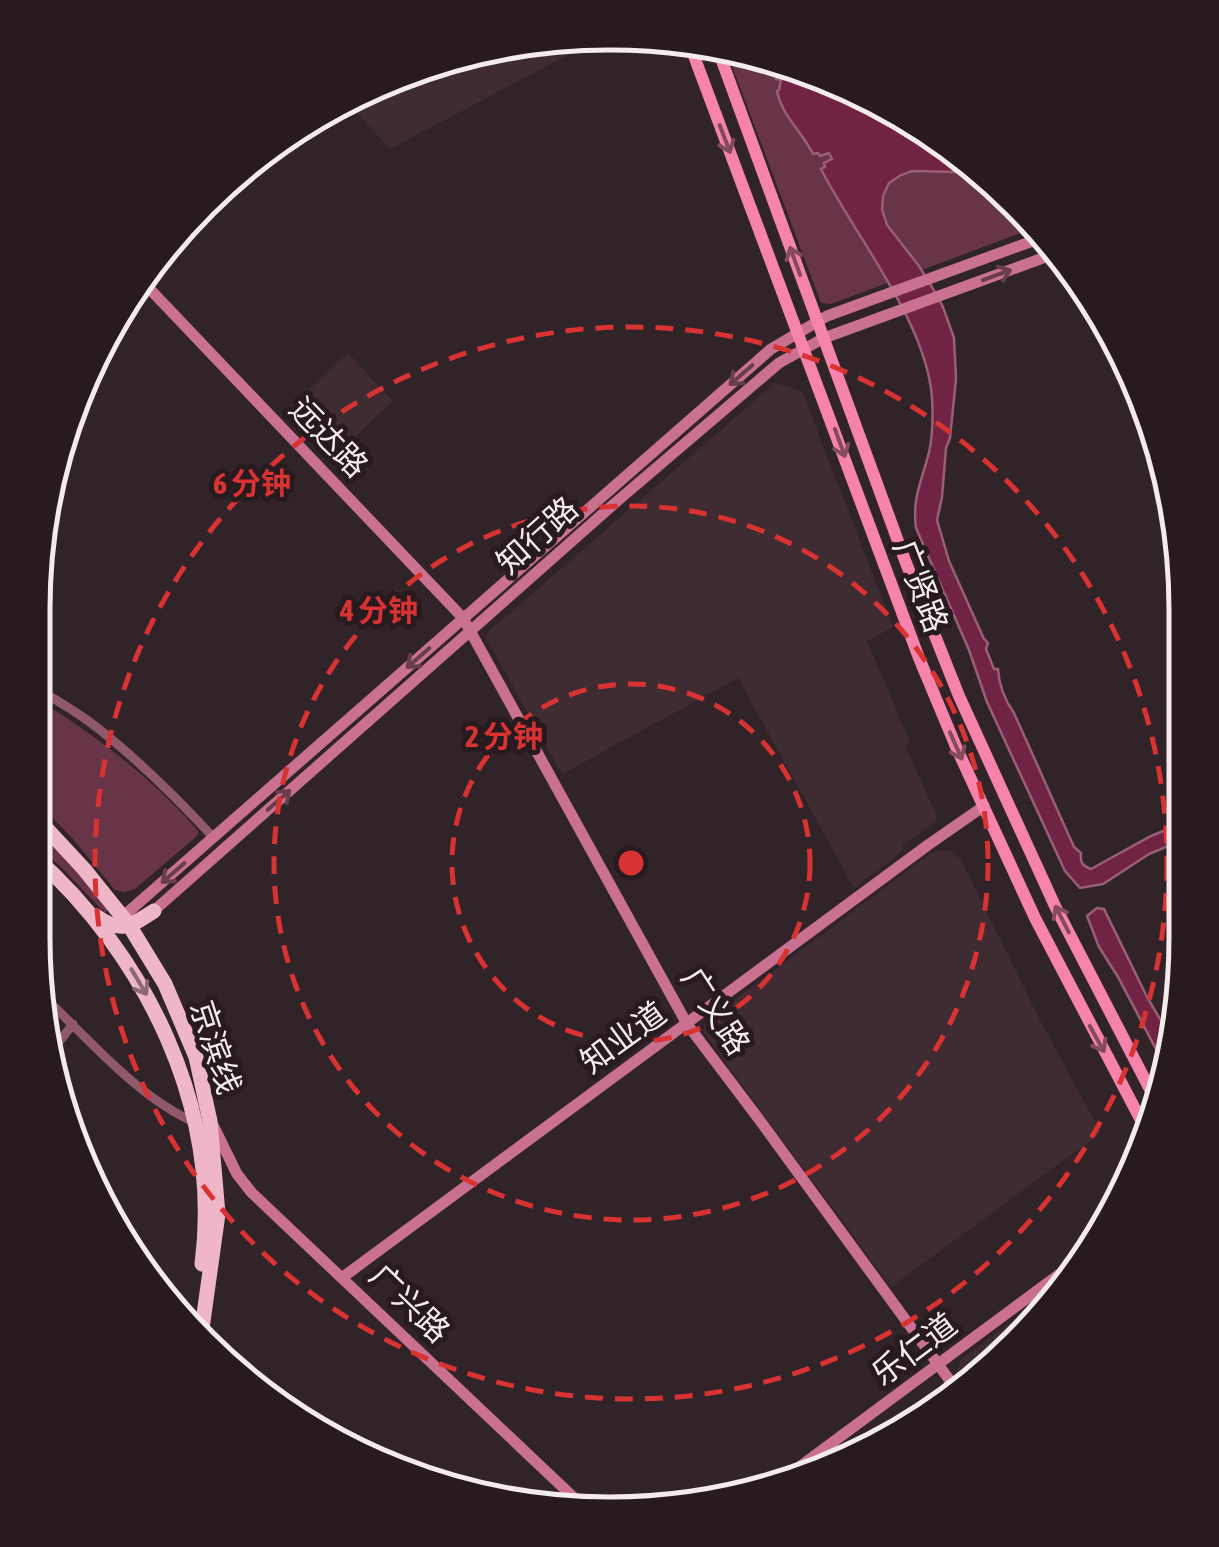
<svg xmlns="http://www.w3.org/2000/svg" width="1219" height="1547" viewBox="0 0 1219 1547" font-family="'Asap Condensed','Noto Sans SC',sans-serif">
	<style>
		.built { fill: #3f2b32 }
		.green { fill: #683447 }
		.water { fill: #702342; stroke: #985f75; stroke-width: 2.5 }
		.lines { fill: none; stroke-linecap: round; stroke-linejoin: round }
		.street { stroke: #90586a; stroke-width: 9 }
		.secondary { stroke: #ca7090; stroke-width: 11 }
		.primary { stroke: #f683ac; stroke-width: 12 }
		.highway { stroke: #efb6c7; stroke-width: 15 }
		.oneway { stroke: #844a5e }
		.oneway2 { stroke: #683d4c }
		.oneway3 { stroke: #8b6873 }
		.ring { fill: none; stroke: #d83232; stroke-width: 5; stroke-dasharray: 18 12 }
		.labels { text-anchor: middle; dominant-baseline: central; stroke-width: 10; stroke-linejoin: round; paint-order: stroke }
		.street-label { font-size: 32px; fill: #f4ebed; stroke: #271b1f }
		.rim { fill: none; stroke: #f4ebed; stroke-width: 5 }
		.centre { fill: #d83232; stroke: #271b1f; stroke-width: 5 }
		.ring-label { font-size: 30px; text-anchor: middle; font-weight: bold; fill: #d83232; stroke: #271b1f; stroke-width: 10; stroke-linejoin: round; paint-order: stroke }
	</style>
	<rect width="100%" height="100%" fill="#312428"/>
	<g class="built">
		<polygon points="535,37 594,41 390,149 346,101"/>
		<polygon points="348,353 393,401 332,459 287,410"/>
		<polygon points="775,383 802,391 893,627 867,641 910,742 905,746 936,814 937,819 933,823 902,846 904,850 854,888 738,678 562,774 486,638 488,632"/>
		<polygon points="940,851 950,851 962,862 1040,1020 1101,1133 891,1287 703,1032 705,1022 931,853"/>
		<polygon points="1045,1298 1049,1304 990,1371 967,1388 958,1376 957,1370 961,1359"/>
	</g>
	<g class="green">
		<polygon points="726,50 759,52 961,152 1029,230 831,304 821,303"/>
		<path d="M 33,696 C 93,734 152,777 198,831 L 198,835 L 135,889 L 125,892 L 115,890 L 73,839 L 33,798 Z"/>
		<polygon points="33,824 91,887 108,909 107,912 104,912 59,865 33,844"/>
	</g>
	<g class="water">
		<path d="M 775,60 L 918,131 L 933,146 L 956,158 L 956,172 L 912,171 L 901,175 L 889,183 L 883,196 L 882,209 L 887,225 L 919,266 L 935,292 L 943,307 L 954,338 L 956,379 L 950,438 L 946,448 L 942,497 L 937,520 L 949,561 L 984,639 L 988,643 L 986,649 L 994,669 L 998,669 C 999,686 1004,699 1014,713 L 1074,847 L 1081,853 C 1080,862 1082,866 1091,869 L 1151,836 L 1180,824 L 1180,841 L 1149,854 L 1103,884 L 1080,888 L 1065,871 L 987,702 L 969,650 L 916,528 C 912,497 922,481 929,452 C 933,435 933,416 932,398 C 927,323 855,236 821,169 L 825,167 L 824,163 L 832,159 L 829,153 L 820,156 L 818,153 L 813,154 C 803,133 782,116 777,91 L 779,90 L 781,80 L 776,79 Z"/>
		<polygon points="1097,908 1104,909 1147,997 1176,1046 1167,1070 1118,977 1099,947 1087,916"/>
	</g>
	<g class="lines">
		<g class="street">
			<path d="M 33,686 C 51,697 70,708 87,720 C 133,754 174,795 213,837"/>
			<path d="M 40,993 C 85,1035 137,1097 194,1122"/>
			<polyline points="48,1056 73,1024"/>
		</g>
		<g class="secondary">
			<polyline points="158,260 274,149"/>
			<polyline points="144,283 463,618 687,1024 761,1122 959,1393"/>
			<polyline points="149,915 615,503 779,363 824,338 1051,255"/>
			<polyline points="119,920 771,349 827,316 1038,239"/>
			<polyline points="212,1123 237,1174 252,1193 589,1512"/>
			<polyline points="343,1277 928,845 984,806"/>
			<polyline points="767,1491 1092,1250"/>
		</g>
		<g class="primary">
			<polyline points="691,48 919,658 957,749 1035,918 1144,1126"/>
			<polyline points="718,50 906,563 959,696 1055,906 1155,1099"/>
		</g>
		<g class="highway">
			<polyline points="33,814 84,869 129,925 165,984 196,1057 210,1121 218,1214 200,1343"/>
			<path d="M 33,855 C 147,956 222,1110 202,1264"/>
			<path d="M 96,916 C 121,934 131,926 154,911"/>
		</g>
	</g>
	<defs><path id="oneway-shaft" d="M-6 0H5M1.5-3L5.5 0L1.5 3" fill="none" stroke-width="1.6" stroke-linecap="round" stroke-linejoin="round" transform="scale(2.5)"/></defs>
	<g class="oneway">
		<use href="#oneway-shaft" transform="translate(725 139) rotate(69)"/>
		<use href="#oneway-shaft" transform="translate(795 261) rotate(-110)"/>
		<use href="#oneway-shaft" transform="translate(840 443) rotate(70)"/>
		<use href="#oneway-shaft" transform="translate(956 746) rotate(66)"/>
		<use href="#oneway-shaft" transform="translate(1062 919) rotate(-117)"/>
		<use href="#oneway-shaft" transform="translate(1097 1039) rotate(61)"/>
	</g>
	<g class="oneway2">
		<use href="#oneway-shaft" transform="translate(997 275) rotate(-20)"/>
		<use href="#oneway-shaft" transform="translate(741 375) rotate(139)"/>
		<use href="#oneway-shaft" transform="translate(418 658) rotate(139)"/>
		<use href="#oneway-shaft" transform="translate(279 800) rotate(-41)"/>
		<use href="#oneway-shaft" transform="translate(173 873) rotate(139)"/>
	</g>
	<use class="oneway3" href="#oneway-shaft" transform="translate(139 982) rotate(59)"/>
	<g class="ring">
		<circle cx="631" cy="863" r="179"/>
		<circle cx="631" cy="863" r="357"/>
		<circle cx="631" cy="863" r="536"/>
	</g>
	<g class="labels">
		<g class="street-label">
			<text transform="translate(329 437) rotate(46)">远达路</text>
			<text transform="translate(537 535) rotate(-42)">知行路</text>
			<text transform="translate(921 586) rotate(69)">广贤路</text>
			<text transform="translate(716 1011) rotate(57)">广义路</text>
			<text transform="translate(623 1037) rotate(-36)">知业道</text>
			<text transform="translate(216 1047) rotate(72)">京滨线</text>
			<text transform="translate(410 1303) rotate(44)">广兴路</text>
			<text transform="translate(914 1349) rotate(-37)">乐仁道</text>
		</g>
	</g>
	<path d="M0 0H1219V1547H0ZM609 50H610A559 559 0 0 1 1169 609V938A559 559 0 0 1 610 1497H609A559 559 0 0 1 50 938V609A559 559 0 0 1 609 50Z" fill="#271b1f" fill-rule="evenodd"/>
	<path class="rim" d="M609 50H610A559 559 0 0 1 1169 609V938A559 559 0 0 1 610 1497H609A559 559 0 0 1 50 938V609A559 559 0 0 1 609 50Z"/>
	<circle cx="631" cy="863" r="15" class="centre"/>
	<g class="ring-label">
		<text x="252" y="494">6 分钟</text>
		<text x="379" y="621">4 分钟</text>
		<text x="504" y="747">2 分钟</text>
	</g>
</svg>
